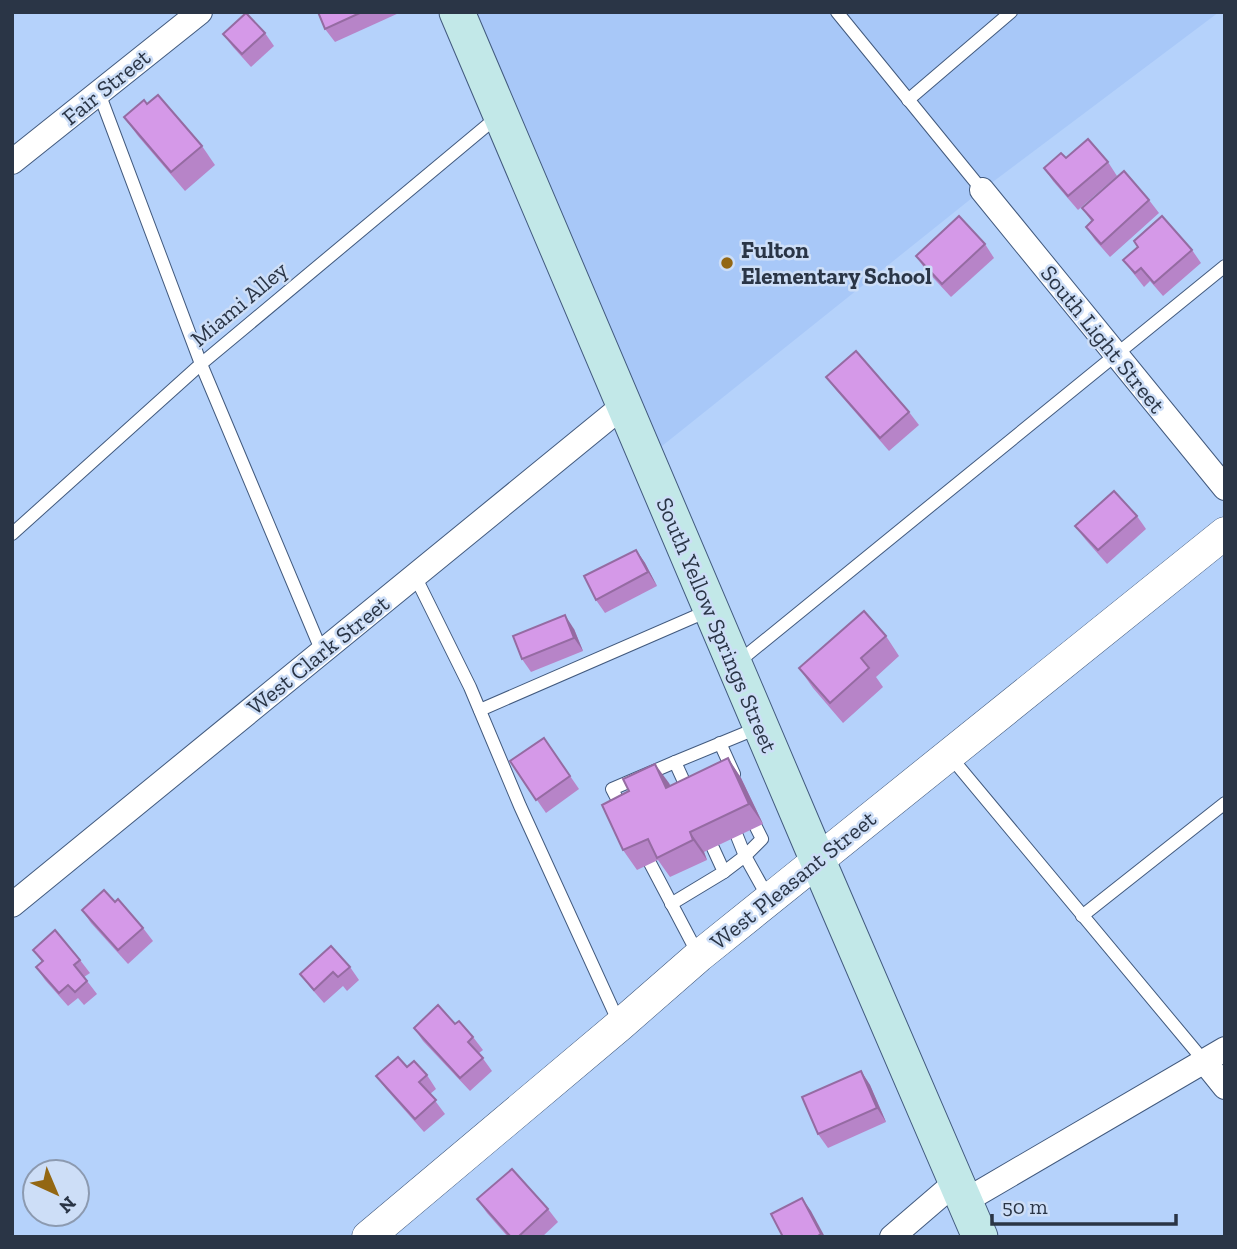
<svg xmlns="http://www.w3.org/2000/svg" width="1237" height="1249" viewBox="0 0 1237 1249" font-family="'Zilla Slab',serif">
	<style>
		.built { fill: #a8c8f8 }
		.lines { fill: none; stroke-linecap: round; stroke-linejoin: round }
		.service-casing { stroke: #425a7e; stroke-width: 14 }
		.minor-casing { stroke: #425a7e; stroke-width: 26 }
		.tertiary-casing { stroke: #425a7e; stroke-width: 33 }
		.secondary-casing { stroke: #425a7e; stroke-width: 37 }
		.service { stroke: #fff; stroke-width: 12 }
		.minor { stroke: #fff; stroke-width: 24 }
		.tertiary { stroke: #fff; stroke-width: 32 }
		.secondary { stroke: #c2e8e8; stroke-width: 35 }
		.wall { fill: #b784c8 }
		.shaded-wall { fill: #956ba2 }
		.building { fill: #d599e8; stroke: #956ba2; stroke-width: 2 }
		.poi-dot { fill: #936713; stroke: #cddef7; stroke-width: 2.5 }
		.labels { text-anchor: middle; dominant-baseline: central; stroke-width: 5; stroke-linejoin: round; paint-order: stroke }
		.street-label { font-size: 23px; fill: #2a3546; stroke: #cddef7 }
		.poi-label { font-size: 23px; font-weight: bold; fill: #2a3546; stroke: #cddef7; text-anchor: start }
	</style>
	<rect width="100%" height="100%" fill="#b5d2fb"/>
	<polygon class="built" points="457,12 1219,12 982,190 647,458"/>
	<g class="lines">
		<defs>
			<g id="service">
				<polyline points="837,12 982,190"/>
				<polyline points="99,93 201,364 322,652"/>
				<polyline points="908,100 1011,12"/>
				<polyline points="12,534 201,364 497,117"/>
				<polyline points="415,576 470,687 520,806 620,1025"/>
				<polyline points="737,663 1225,266"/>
				<polyline points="480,710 710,610"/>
				<polyline points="720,743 734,774"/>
				<polyline points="949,755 1204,1061"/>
				<polyline points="690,795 675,762 760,727"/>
				<polyline points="624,812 612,789 675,762"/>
				<polyline points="737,836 745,856 769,899"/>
				<polyline points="650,863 699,956"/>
				<polyline points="724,872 745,856 762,839 756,827"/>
				<polyline points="671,904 724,872 713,848"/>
				<polyline points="1082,916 1225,803"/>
			</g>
			<g id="minor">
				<polyline points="12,162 200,12"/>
				<polyline points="982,190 1225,488"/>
				<polyline points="12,905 624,405"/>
				<polyline points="1204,1061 1225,1087"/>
				<polyline points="965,1201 1225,1049"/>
				<polyline points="892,1237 956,1182"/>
			</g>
			<polyline id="tertiary" points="368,1237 620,1025 699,956 1225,533"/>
			<polyline id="secondary" points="457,12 818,861 980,1237"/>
		</defs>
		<use href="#service" class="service-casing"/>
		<use href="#minor" class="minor-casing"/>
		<use href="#tertiary" class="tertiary-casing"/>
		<use href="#secondary" class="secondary-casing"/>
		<use href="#service" class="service"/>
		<use href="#minor" class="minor"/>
		<use href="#tertiary" class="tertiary"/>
		<use href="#secondary" class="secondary"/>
	</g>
	<g class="wall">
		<polygon points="318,12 398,12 399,13 335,42 325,29"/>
		<polygon points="265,33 274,46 251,67 233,47 223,34"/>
		<polygon points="147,104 202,146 215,165 185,191 138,136 124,117"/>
		<polygon points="1066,158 1108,162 1117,176 1078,210 1053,181 1044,168"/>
		<polygon points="1149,200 1159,213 1110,257 1095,240 1086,227 1092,222 1082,208"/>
		<polygon points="985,244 994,258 951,297 925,269 916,256"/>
		<polygon points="1192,250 1201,263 1163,296 1150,281 1144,287 1123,260"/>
		<polygon points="826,377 909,412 919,425 889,451 836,390"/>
		<polygon points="1137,516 1146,529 1107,564 1085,539 1075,526"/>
		<polygon points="636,550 645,563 657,586 605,613 596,600"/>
		<polygon points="574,629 583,651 531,672 522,659"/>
		<polygon points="886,636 899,656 876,677 883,687 843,723 813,688 799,668"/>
		<polygon points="544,738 579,789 546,813 510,761"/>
		<polygon points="728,758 741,778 763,824 704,852 707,860 670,877 658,860 637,870 623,850 669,783 670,786"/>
		<polygon points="115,902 143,928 153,941 128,964 91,923 82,910"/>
		<polygon points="33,950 80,960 90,973 84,977 97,994 84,1005 78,998 68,1006 45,980 36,967 42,962"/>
		<polygon points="350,967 359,980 347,991 343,986 324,1003 310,987 300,974"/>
		<polygon points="455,1024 473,1037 483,1050 479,1053 492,1071 470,1091 423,1041 414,1028"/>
		<polygon points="407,1067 427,1075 436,1089 430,1094 445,1114 424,1132 386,1089 376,1076"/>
		<polygon points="861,1071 870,1085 886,1122 828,1148 818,1134"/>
		<polygon points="477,1199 548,1209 558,1222 542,1237 508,1237 487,1213"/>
	</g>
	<g class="shaded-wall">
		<polygon points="636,550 645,563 657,586 648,572"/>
		<polygon points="565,615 574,629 583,651 574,638"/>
		<polygon points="728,758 741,778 763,824 749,804"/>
		<polygon points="655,764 669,783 680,807 666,788"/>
		<polygon points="690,832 704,852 707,860 693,840"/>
		<polygon points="861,1071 870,1085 886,1122 877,1108"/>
		<polygon points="802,1198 811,1211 825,1237 823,1237 821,1234"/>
	</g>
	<g class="building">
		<polygon points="318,12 362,12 325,29"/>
		<polygon points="246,13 265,33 242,54 223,34"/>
		<polygon points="158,95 202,146 171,172 124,117 144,100 147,104"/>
		<polygon points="1088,139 1108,162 1068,196 1044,168 1061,153 1066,158"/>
		<polygon points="1124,171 1149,200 1101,244 1086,227 1093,220 1082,208"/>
		<polygon points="959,216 985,244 942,284 916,256"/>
		<polygon points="1162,216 1192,250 1154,283 1141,268 1135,273 1123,260 1138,247 1134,241"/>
		<polygon points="856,351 909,412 880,438 826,377"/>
		<polygon points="1114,491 1137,516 1098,550 1075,526"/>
		<polygon points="636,550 648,572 596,600 584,576"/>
		<polygon points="864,611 886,636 861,658 869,668 830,703 799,668"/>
		<polygon points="565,615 574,638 522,659 513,636"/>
		<polygon points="544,738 570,776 536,800 510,761"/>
		<polygon points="728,758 749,804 690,832 693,840 657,858 648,839 623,850 602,805 629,791 623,779 655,764 666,788"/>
		<polygon points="104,890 115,902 118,899 143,928 118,950 82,910"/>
		<polygon points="55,930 80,960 74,965 87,981 75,992 68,985 59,993 36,967 43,961 33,950"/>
		<polygon points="331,946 350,967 338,977 333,972 314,990 300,974"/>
		<polygon points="438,1005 455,1024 459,1021 473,1037 468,1042 483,1058 460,1078 414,1028"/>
		<polygon points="398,1057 407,1067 414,1061 427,1075 419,1082 436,1100 415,1119 376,1076"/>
		<polygon points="861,1071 877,1108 818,1134 802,1097"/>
		<polygon points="512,1169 548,1209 518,1237 511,1237 477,1199"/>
		<polygon points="802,1198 821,1234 816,1237 783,1237 771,1214"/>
	</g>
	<circle class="poi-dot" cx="727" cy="263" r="7"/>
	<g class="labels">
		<g class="street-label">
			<text transform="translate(106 87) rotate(-39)">Fair Street</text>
			<text transform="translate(239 304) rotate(-40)">Miami Alley</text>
			<text transform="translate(1103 339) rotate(51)">South Light Street</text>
			<text transform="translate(717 625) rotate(67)">South Yellow Springs Street</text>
			<text transform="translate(318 655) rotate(-39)">West Clark Street</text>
			<text transform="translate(793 880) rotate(-39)">West Pleasant Street</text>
		</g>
		<g class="poi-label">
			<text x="741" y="250">Fulton<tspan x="741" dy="26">Elementary School</tspan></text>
		</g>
	</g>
	<rect width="1237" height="1249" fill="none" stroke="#2a3546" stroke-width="28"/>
	<g transform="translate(56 1193) rotate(136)"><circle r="33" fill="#cddef7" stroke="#8c9ab0" stroke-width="2"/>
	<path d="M0-5L12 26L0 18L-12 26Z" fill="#936713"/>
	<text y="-10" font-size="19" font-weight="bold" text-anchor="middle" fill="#2a3546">N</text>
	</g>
	<path d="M992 1214v10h184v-10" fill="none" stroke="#2a3546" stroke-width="3.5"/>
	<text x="1002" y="1214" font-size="21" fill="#2a3546" stroke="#cddef7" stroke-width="5" paint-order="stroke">50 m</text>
</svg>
